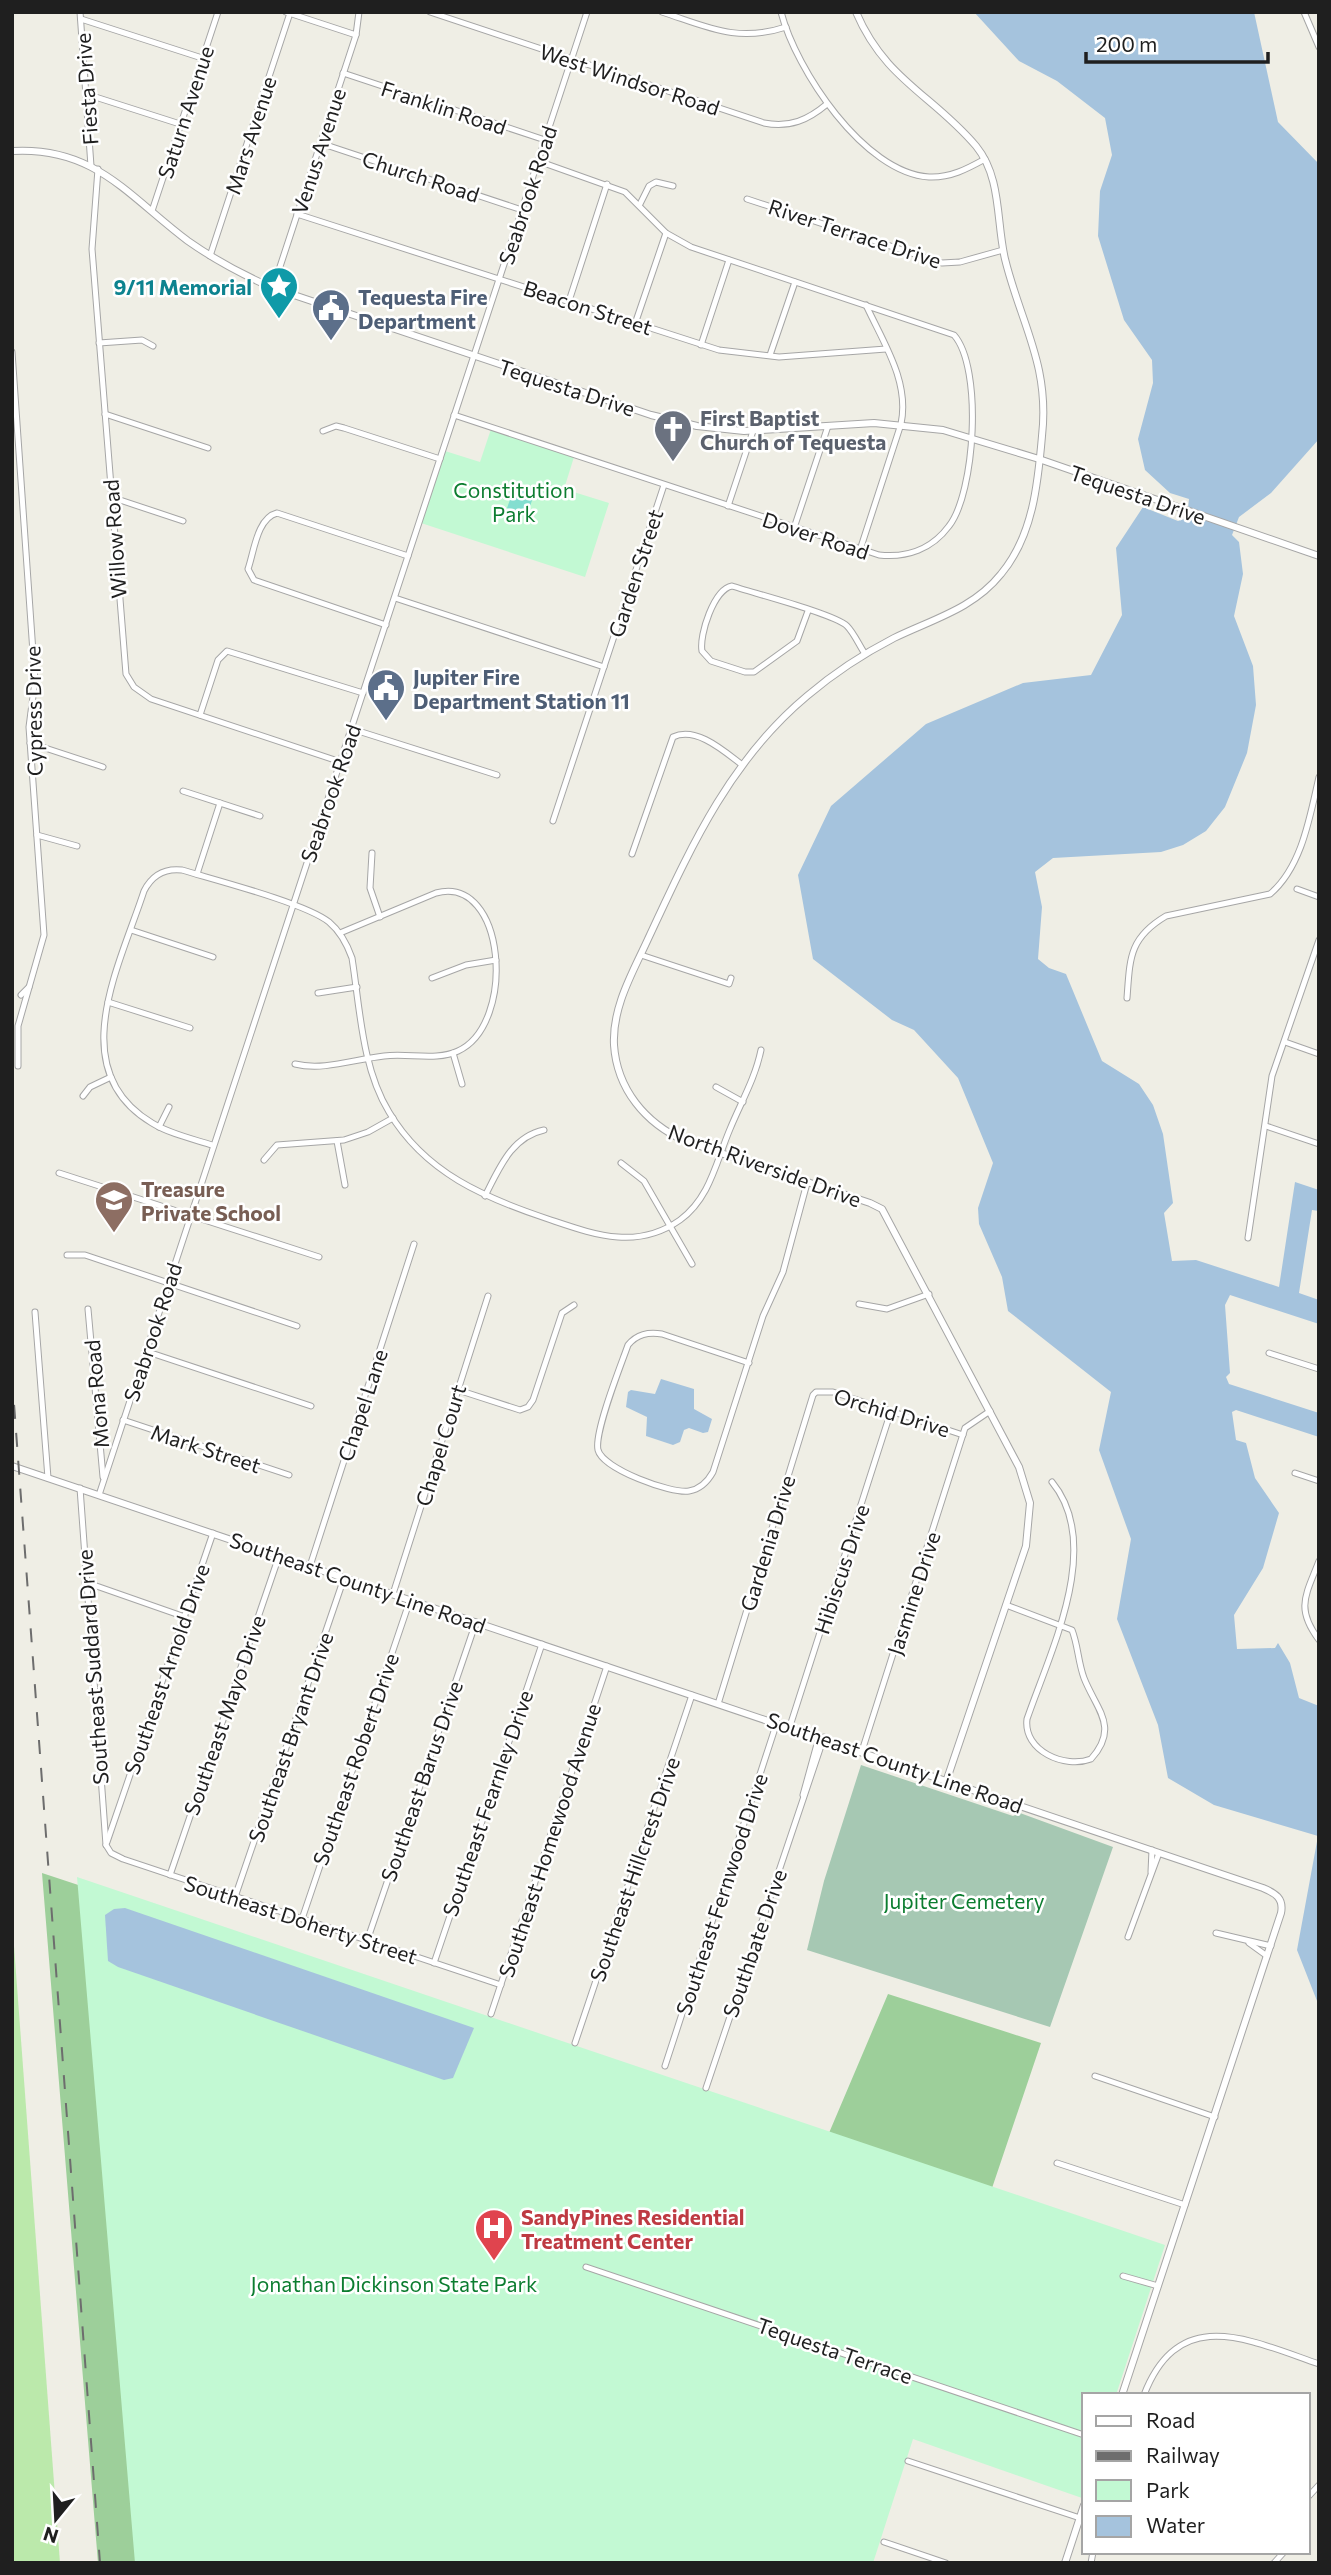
<svg xmlns="http://www.w3.org/2000/svg" width="1331" height="2575" viewBox="0 0 1331 2575" font-family="Commissioner,sans-serif">
	<style>
		.grass { fill: #bbe9ab }
		.forest { fill: #9dcf9a }
		.cemetery { fill: #a6c8b3 }
		.park { fill: #c2f9d3 }
		.pitch { fill: #83ded0 }
		.water { fill: #a5c3dd }
		.lines { fill: none; stroke-linecap: round; stroke-linejoin: round }
		.minor-casing { stroke: #a6a6a6; stroke-width: 7 }
		.tertiary-casing { stroke: #a6a6a6; stroke-width: 8 }
		.minor { stroke: #fff; stroke-width: 5 }
		.tertiary { stroke: #fff; stroke-width: 6 }
		.rail { stroke: #6d6d6d; stroke-width: 2; stroke-dasharray: 14 14; stroke-linecap: butt }
		.labels { text-anchor: middle; dominant-baseline: central; stroke-width: 5; stroke-linejoin: round; paint-order: stroke }
		.street-label { font-size: 21px; fill: #1f1f1f; stroke: #fff }
		.culture-label { font-size: 21px; font-weight: bold; fill: #0d838f; stroke: #fff; text-anchor: end }
		.service-label { font-size: 21px; font-weight: bold; fill: #4e5e75; stroke: #fff; text-anchor: start }
		.worship-label { font-size: 21px; font-weight: bold; fill: #5b616d; stroke: #fff; text-anchor: start }
		.park-label { font-size: 21px; fill: #0c7d30; stroke: #fff }
		.education-label { font-size: 21px; font-weight: bold; fill: #785e54; stroke: #fff; text-anchor: start }
		.health-label { font-size: 21px; font-weight: bold; fill: #be3a42; stroke: #fff; text-anchor: start }
	</style>
	<rect width="100%" height="100%" fill="#efeee5"/>
	<polygon class="grass" points="12,1919 60,2563 12,2563"/>
	<polygon class="forest" points="42,1873 829,2133 888,1994 1041,2043 989,2197 284,2563 98,2563"/>
	<polygon class="cemetery" points="861,1765 1013,1816 1020,1813 1113,1847 1050,2027 807,1950 824,1881"/>
	<g class="park">
		<polygon points="491,429 574,457 564,489 609,503 585,577 421,523 445,451 480,462"/>
		<polygon points="77,1877 1165,2245 1116,2395 1084,2395 1082,2498 913,2439 873,2563 135,2563"/>
	</g>
	<polygon class="pitch" points="516,483 536,489 527,515 507,508"/>
	<g class="water">
		<polygon points="974,12 1254,12 1278,122 1319,164 1319,439 1271,493 1239,517 1232,535 1239,542 1243,574 1234,616 1253,666 1256,705 1247,753 1225,807 1206,831 1183,845 1161,852 1053,858 1035,872 1042,907 1038,959 1049,968 1066,974 1102,1061 1139,1084 1153,1105 1163,1134 1173,1203 1164,1213 1172,1261 1196,1260 1279,1287 1295,1182 1319,1190 1319,1211 1312,1210 1299,1293 1319,1300 1319,1324 1230,1295 1225,1305 1230,1373 1226,1377 1229,1384 1319,1413 1319,1437 1236,1410 1232,1412 1236,1440 1246,1443 1255,1478 1279,1513 1263,1568 1234,1615 1237,1649 1275,1648 1278,1643 1290,1663 1299,1698 1319,1706 1319,2006 1297,1950 1318,1836 1214,1805 1168,1778 1158,1725 1117,1619 1131,1539 1099,1450 1111,1392 1008,1311 1002,1277 979,1224 978,1208 993,1163 958,1078 914,1030 892,1020 813,959 798,875 831,806 926,724 1023,683 1091,675 1122,615 1116,548 1143,507 1178,521 1187,518 1189,499 1170,493 1145,470 1138,439 1153,383 1152,360 1124,320 1098,236 1100,191 1112,155 1105,118 1057,81 1019,61"/>
		<polygon points="661,1379 694,1389 694,1409 712,1419 708,1432 703,1433 689,1428 684,1430 680,1442 673,1445 646,1436 647,1417 626,1407 628,1392 631,1390 655,1394"/>
		<polygon points="125,1908 474,2028 453,2078 444,2080 118,1967 108,1961 105,1915 114,1909"/>
	</g>
	<g class="lines">
		<defs>
			<g id="minor">
				<polyline points="80,12 91,166"/>
				<polyline points="286,12 356,35"/>
				<path d="M 430,12 L 764,123 C 790,128 808,120 827,104"/>
				<path d="M 662,12 C 708,27 737,43 786,27"/>
				<path d="M 781,12 C 796,70 864,173 929,177 C 950,178 967,169 985,159"/>
				<polyline points="1304,12 1319,47"/>
				<polyline points="81,19 202,58"/>
				<polyline points="343,73 545,140"/>
				<polyline points="86,94 180,124"/>
				<polyline points="320,143 522,210"/>
				<polyline points="98,169 92,249 126,674 134,687 151,699 341,762"/>
				<polyline points="747,199 942,263 960,262 1003,250"/>
				<polyline points="640,204 649,186 656,182 673,186"/>
				<polyline points="152,211 218,12"/>
				<polyline points="297,214 719,350 779,357 886,349"/>
				<polyline points="210,256 290,13"/>
				<polyline points="273,288 356,35 359,12"/>
				<polyline points="569,301 607,184"/>
				<polyline points="636,321 666,233"/>
				<polyline points="99,343 142,340 153,346"/>
				<polyline points="701,345 729,260"/>
				<polyline points="12,352 35,681 29,727 44,935 18,1026 18,1066"/>
				<polyline points="770,355 795,282"/>
				<polyline points="105,414 208,448"/>
				<path d="M 454,415 L 879,555 C 907,558 932,549 949,526 C 975,493 983,368 954,335 L 691,247 L 666,233 L 625,192 L 538,161"/>
				<polyline points="323,431 336,426 344,428 440,459"/>
				<polyline points="111,497 183,521"/>
				<polyline points="728,506 753,431"/>
				<polyline points="794,528 828,426"/>
				<path d="M 860,550 L 901,424 C 910,382 883,342 866,305"/>
				<polyline points="395,598 604,667"/>
				<path d="M 808,611 L 797,641 L 754,672 L 745,672 L 711,661 L 702,651 C 699,635 714,589 732,586 C 753,593 835,614 847,626 C 854,633 859,645 865,654"/>
				<path d="M 386,625 L 254,580 L 248,569 C 254,552 257,518 277,513 L 408,556"/>
				<polyline points="200,715 218,660 227,651 363,693"/>
				<polyline points="352,729 497,775"/>
				<polyline points="30,743 103,767"/>
				<polyline points="183,791 260,816"/>
				<polyline points="553,821 664,485"/>
				<polyline points="37,835 77,846"/>
				<polyline points="372,853 370,888 380,917"/>
				<path d="M 632,854 L 673,737 C 696,726 724,751 741,764"/>
				<polyline points="197,874 220,803"/>
				<polyline points="1297,889 1319,897"/>
				<polyline points="131,930 213,957"/>
				<polyline points="641,955 729,984 731,978"/>
				<polyline points="432,978 466,965 496,960"/>
				<polyline points="318,993 357,987"/>
				<polyline points="21,995 29,987"/>
				<path d="M 1127,998 C 1130,958 1129,938 1166,916 L 1270,894 C 1302,867 1310,816 1319,777"/>
				<polyline points="108,1002 190,1028"/>
				<polyline points="1285,1042 1319,1054"/>
				<polyline points="453,1053 462,1084"/>
				<path d="M 295,1064 C 324,1071 355,1059 384,1056 C 408,1053 437,1061 458,1051 C 517,1024 506,874 436,893 L 340,933"/>
				<polyline points="716,1087 743,1102"/>
				<polyline points="83,1096 90,1087 111,1077"/>
				<polyline points="1266,1126 1319,1144"/>
				<polyline points="159,1127 169,1107"/>
				<polyline points="337,1141 345,1185"/>
				<path d="M 212,1145 C 193,1139 170,1134 152,1123 C 63,1070 120,965 144,891 C 152,875 164,868 182,870 C 215,880 305,903 329,922 C 341,932 347,944 352,958 C 360,1009 362,1068 389,1112 C 425,1173 485,1198 548,1219 C 593,1234 636,1251 680,1220 C 710,1198 716,1162 730,1129 C 741,1102 755,1079 761,1050"/>
				<polyline points="264,1160 277,1145 344,1140 368,1132 393,1118"/>
				<polyline points="621,1163 644,1181 692,1264"/>
				<polyline points="59,1173 319,1257"/>
				<path d="M 485,1196 C 499,1169 511,1137 544,1130"/>
				<polyline points="1248,1238 1272,1076 1319,940"/>
				<polyline points="67,1255 85,1255 297,1326"/>
				<polyline points="859,1304 887,1309 929,1294"/>
				<polyline points="88,1309 103,1477"/>
				<polyline points="35,1312 48,1478"/>
				<polyline points="145,1351 311,1406"/>
				<polyline points="1269,1353 1319,1369"/>
				<path d="M 749,1363 L 662,1334 C 648,1332 637,1334 628,1345 C 621,1365 594,1432 598,1450 C 603,1469 671,1494 689,1491 C 701,1489 708,1481 713,1472 L 763,1316 L 783,1272 L 807,1183"/>
				<polyline points="458,1390 520,1410 528,1407 533,1400 562,1313 574,1305"/>
				<polyline points="123,1420 289,1475"/>
				<polyline points="1295,1473 1319,1481"/>
				<polyline points="80,1488 106,1845"/>
				<polyline points="99,1495 587,12"/>
				<path d="M 1319,1561 C 1306,1595 1295,1608 1319,1640"/>
				<polyline points="310,1566 414,1244"/>
				<polyline points="85,1582 185,1617"/>
				<polyline points="393,1594 488,1296"/>
				<path d="M 1006,1605 L 1072,1630 C 1078,1645 1078,1662 1084,1678 C 1096,1709 1120,1727 1091,1759 C 1065,1769 1023,1751 1027,1719 C 1050,1652 1104,1545 1052,1482"/>
				<polyline points="718,1704 813,1395 816,1392 833,1392 963,1435"/>
				<polyline points="790,1726 891,1411"/>
				<polyline points="862,1751 965,1428 990,1411"/>
				<polyline points="803,1795 819,1737"/>
				<polyline points="107,1842 213,1533"/>
				<polyline points="106,1845 111,1853 123,1859 501,1985"/>
				<polyline points="1151,1872 1152,1850"/>
				<polyline points="170,1875 279,1556"/>
				<polyline points="235,1897 344,1578"/>
				<polyline points="302,1919 410,1600"/>
				<polyline points="1216,1933 1271,1946"/>
				<polyline points="1128,1937 1159,1853"/>
				<polyline points="367,1941 476,1622"/>
				<polyline points="1249,1943 1267,1956"/>
				<polyline points="434,1963 542,1644"/>
				<polyline points="491,2014 607,1666"/>
				<polyline points="575,2043 692,1695"/>
				<polyline points="665,2066 777,1722"/>
				<polyline points="1095,2076 1215,2117"/>
				<polyline points="706,2088 824,1737"/>
				<polyline points="1057,2163 1185,2205"/>
				<polyline points="586,2267 1084,2435"/>
				<polyline points="1123,2276 1158,2286"/>
				<path d="M 1144,2395 C 1179,2304 1249,2340 1319,2364"/>
				<polyline points="908,2461 1080,2518"/>
				<polyline points="1308,2497 1319,2485"/>
				<polyline points="884,2542 946,2563"/>
				<polyline points="1091,2563 1093,2552"/>
				<polyline points="1274,2563 1284,2552"/>
			</g>
			<g id="tertiary">
				<path d="M 856,12 C 885,80 933,95 976,146 C 1002,178 996,221 1005,259 C 1021,324 1050,365 1042,436 C 1038,483 1033,536 1001,574 C 973,609 933,619 894,638 C 863,654 834,673 807,696 C 729,761 690,849 648,939 C 633,972 612,1007 614,1045 C 617,1089 645,1123 685,1141 L 870,1203 L 882,1209 L 1019,1467 L 1030,1503 L 1026,1546 L 947,1779"/>
				<path d="M 12,151 C 95,146 129,197 188,241 C 215,260 243,275 273,288 L 651,415 L 697,426 L 744,431 L 874,423 L 943,430 L 1039,459 L 1319,556"/>
				<path d="M 12,1466 L 1263,1888 C 1275,1893 1284,1898 1281,1913 L 1122,2395"/>
				<polyline points="1065,2563 1084,2505"/>
			</g>
		</defs>
		<use href="#minor" class="minor-casing"/>
		<use href="#tertiary" class="tertiary-casing"/>
		<use href="#minor" class="minor"/>
		<use href="#tertiary" class="tertiary"/>
		<polyline class="rail" points="12,1377 100,2563"/>
	</g>
	<defs>
		<symbol id="sight-pin" viewBox="-11 -11 22 30"><path d="M0 17L-7.5 6A9.5 9.5 0 1 1 7.5 6Z" fill="#0f9aa8" stroke="#fff"/><path d="M0-6L1.8-2.2L6-1.7L2.9 1.2L3.7 5.4L0 3.3L-3.7 5.4L-2.9 1.2L-6-1.7L-1.8-2.2Z" fill="#fff"/></symbol>
		<symbol id="civic-pin" viewBox="-11 -11 22 30"><path d="M0 17L-7.5 6A9.5 9.5 0 1 1 7.5 6Z" fill="#5c6f8a" stroke="#fff"/><path d="M-.6-6.5H3V-4.5H.6V-3L4-1V1h2V6H-6V1h2V-1L-.6-3ZM-1.2 2.5V6h2.4V2.5Z" fill="#fff"/></symbol>
		<symbol id="church-pin" viewBox="-11 -11 22 30"><path d="M0 17L-7.5 6A9.5 9.5 0 1 1 7.5 6Z" fill="#6b7280" stroke="#fff"/><path d="M-1.2-6h2.4v3.5h3.3v2.4h-3.3V6h-2.4V-.1h-3.3v-2.4h3.3Z" fill="#fff"/></symbol>
		<symbol id="school-pin" viewBox="-11 -11 22 30"><path d="M0 17L-7.5 6A9.5 9.5 0 1 1 7.5 6Z" fill="#8d6e63" stroke="#fff"/><path d="M0-5L7-2L0 1L-7-2ZM-4 1L0 2.5L4 1V4Q0 6-4 4Z" fill="#fff"/></symbol>
		<symbol id="hospital-pin" viewBox="-11 -11 22 30"><path d="M0 17L-7.5 6A9.5 9.5 0 1 1 7.5 6Z" fill="#e0444e" stroke="#fff"/><path d="M-5-5h3v3.5h4V-5h3V5h-3V1.5h-4V5h-3Z" fill="#fff"/></symbol>
	</defs>
	<g fill-rule="evenodd">
		<use href="#sight-pin" x="257" y="264" width="44" height="60"/>
		<use href="#civic-pin" x="309" y="286" width="44" height="60"/>
		<use href="#church-pin" x="651" y="407" width="44" height="60"/>
		<use href="#civic-pin" x="364" y="666" width="44" height="60"/>
		<use href="#school-pin" x="92" y="1178" width="44" height="60"/>
		<use href="#hospital-pin" x="472" y="2206" width="44" height="60"/>
	</g>
	<g class="labels">
		<g class="street-label">
			<text transform="translate(630 79) rotate(18)">West Windsor Road</text>
			<text transform="translate(86 89) rotate(-94)">Fiesta Drive</text>
			<text transform="translate(444 107) rotate(18)">Franklin Road</text>
			<text transform="translate(185 112) rotate(-72)">Saturn Avenue</text>
			<text transform="translate(250 135) rotate(-72)">Mars Avenue</text>
			<text transform="translate(318 151) rotate(-72)">Venus Avenue</text>
			<text transform="translate(421 176) rotate(18)">Church Road</text>
			<text transform="translate(527 195) rotate(-72)">Seabrook Road</text>
			<text transform="translate(855 233) rotate(18)">River Terrace Drive</text>
			<text transform="translate(588 307) rotate(18)">Beacon Street</text>
			<text transform="translate(567 387) rotate(18)">Tequesta Drive</text>
			<text transform="translate(1138 494) rotate(19)">Tequesta Drive</text>
			<text transform="translate(816 535) rotate(18)">Dover Road</text>
			<text transform="translate(114 539) rotate(-94)">Willow Road</text>
			<text transform="translate(635 573) rotate(-72)">Garden Street</text>
			<text transform="translate(33 711) rotate(-91)">Cypress Drive</text>
			<text transform="translate(330 793) rotate(-71)">Seabrook Road</text>
			<text transform="translate(765 1165) rotate(20)">North Riverside Drive</text>
			<text transform="translate(152 1332) rotate(-72)">Seabrook Road</text>
			<text transform="translate(96 1394) rotate(-95)">Mona Road</text>
			<text transform="translate(362 1405) rotate(-72)">Chapel Lane</text>
			<text transform="translate(892 1412) rotate(17)">Orchid Drive</text>
			<text transform="translate(440 1445) rotate(-73)">Chapel Court</text>
			<text transform="translate(206 1448) rotate(18)">Mark Street</text>
			<text transform="translate(767 1543) rotate(-73)">Gardenia Drive</text>
			<text transform="translate(841 1569) rotate(-72)">Hibiscus Drive</text>
			<text transform="translate(358 1582) rotate(19)">Southeast County Line Road</text>
			<text transform="translate(913 1593) rotate(-72)">Jasmine Drive</text>
			<text transform="translate(92 1667) rotate(-94)">Southeast Suddard Drive</text>
			<text transform="translate(166 1669) rotate(-71)">Southeast Arnold Drive</text>
			<text transform="translate(224 1715) rotate(-71)">Southeast Mayo Drive</text>
			<text transform="translate(290 1737) rotate(-71)">Southeast Bryant Drive</text>
			<text transform="translate(355 1759) rotate(-71)">Southeast Robert Drive</text>
			<text transform="translate(895 1762) rotate(19)">Southeast County Line Road</text>
			<text transform="translate(421 1781) rotate(-71)">Southeast Barus Drive</text>
			<text transform="translate(487 1803) rotate(-71)">Southeast Fearnley Drive</text>
			<text transform="translate(549 1840) rotate(-72)">Southeast Homewood Avenue</text>
			<text transform="translate(634 1869) rotate(-71)">Southeast Hillcrest Drive</text>
			<text transform="translate(721 1894) rotate(-72)">Southeast Fernwood Drive</text>
			<text transform="translate(301 1919) rotate(18)">Southeast Doherty Street</text>
			<text transform="translate(754 1943) rotate(-71)">Southbate Drive</text>
			<text transform="translate(835 2350) rotate(19)">Tequesta Terrace</text>
		</g>
		<g class="culture-label">
			<text x="252" y="286">9/11 Memorial</text>
		</g>
		<g class="service-label">
			<text x="358" y="296">Tequesta Fire<tspan x="358" dy="24">Department</tspan></text>
			<text x="413" y="676">Jupiter Fire<tspan x="413" dy="24">Department Station 11</tspan></text>
		</g>
		<g class="worship-label">
			<text x="700" y="417">First Baptist<tspan x="700" dy="24">Church of Tequesta</tspan></text>
		</g>
		<g class="park-label">
			<text x="514" y="489">Constitution<tspan x="514" dy="24">Park</tspan></text>
			<text x="964" y="1900">Jupiter Cemetery</text>
			<text x="394" y="2283">Jonathan Dickinson State Park</text>
		</g>
		<g class="education-label">
			<text x="141" y="1188">Treasure<tspan x="141" dy="24">Private School</tspan></text>
		</g>
		<g class="health-label">
			<text x="521" y="2216">SandyPines Residential<tspan x="521" dy="24">Treatment Center</tspan></text>
		</g>
	</g>
	<rect width="1331" height="2575" fill="none" stroke="#1f1f1f" stroke-width="28"/>
	<rect x="1082" y="2393" width="228" height="161" fill="#ffffff" stroke="#a5a5a5" stroke-width="2"/>
	<rect x="1096" y="2416" width="35" height="10" fill="#ffffff" stroke="#a5a5a5" stroke-width="2"/>
	<text x="1146" y="2428" font-size="21" fill="#1f1f1f">Road</text>
	<rect x="1096" y="2451" width="35" height="10" fill="#6d6d6d" stroke="#a5a5a5" stroke-width="2"/>
	<text x="1146" y="2463" font-size="21" fill="#1f1f1f">Railway</text>
	<rect x="1096" y="2480" width="35" height="21" fill="#c2f9d3" stroke="#a5a5a5" stroke-width="2"/>
	<text x="1146" y="2498" font-size="21" fill="#1f1f1f">Park</text>
	<rect x="1096" y="2516" width="35" height="21" fill="#a5c3dd" stroke="#a5a5a5" stroke-width="2"/>
	<text x="1146" y="2533" font-size="21" fill="#1f1f1f">Water</text>
	<g transform="translate(56 2519) rotate(198)" stroke="#ffffff" stroke-width="5" paint-order="stroke">
	<path d="M0-5L12 26L0 18L-12 26Z" fill="#1f1f1f"/>
	<text y="-10" font-size="19" font-weight="bold" text-anchor="middle" fill="#1f1f1f">N</text>
	</g>
	<path d="M1086 52v10h182v-10" fill="none" stroke="#1f1f1f" stroke-width="3.5"/>
	<text x="1096" y="52" font-size="21" fill="#1f1f1f" stroke="#ffffff" stroke-width="5" paint-order="stroke">200 m</text>
</svg>
